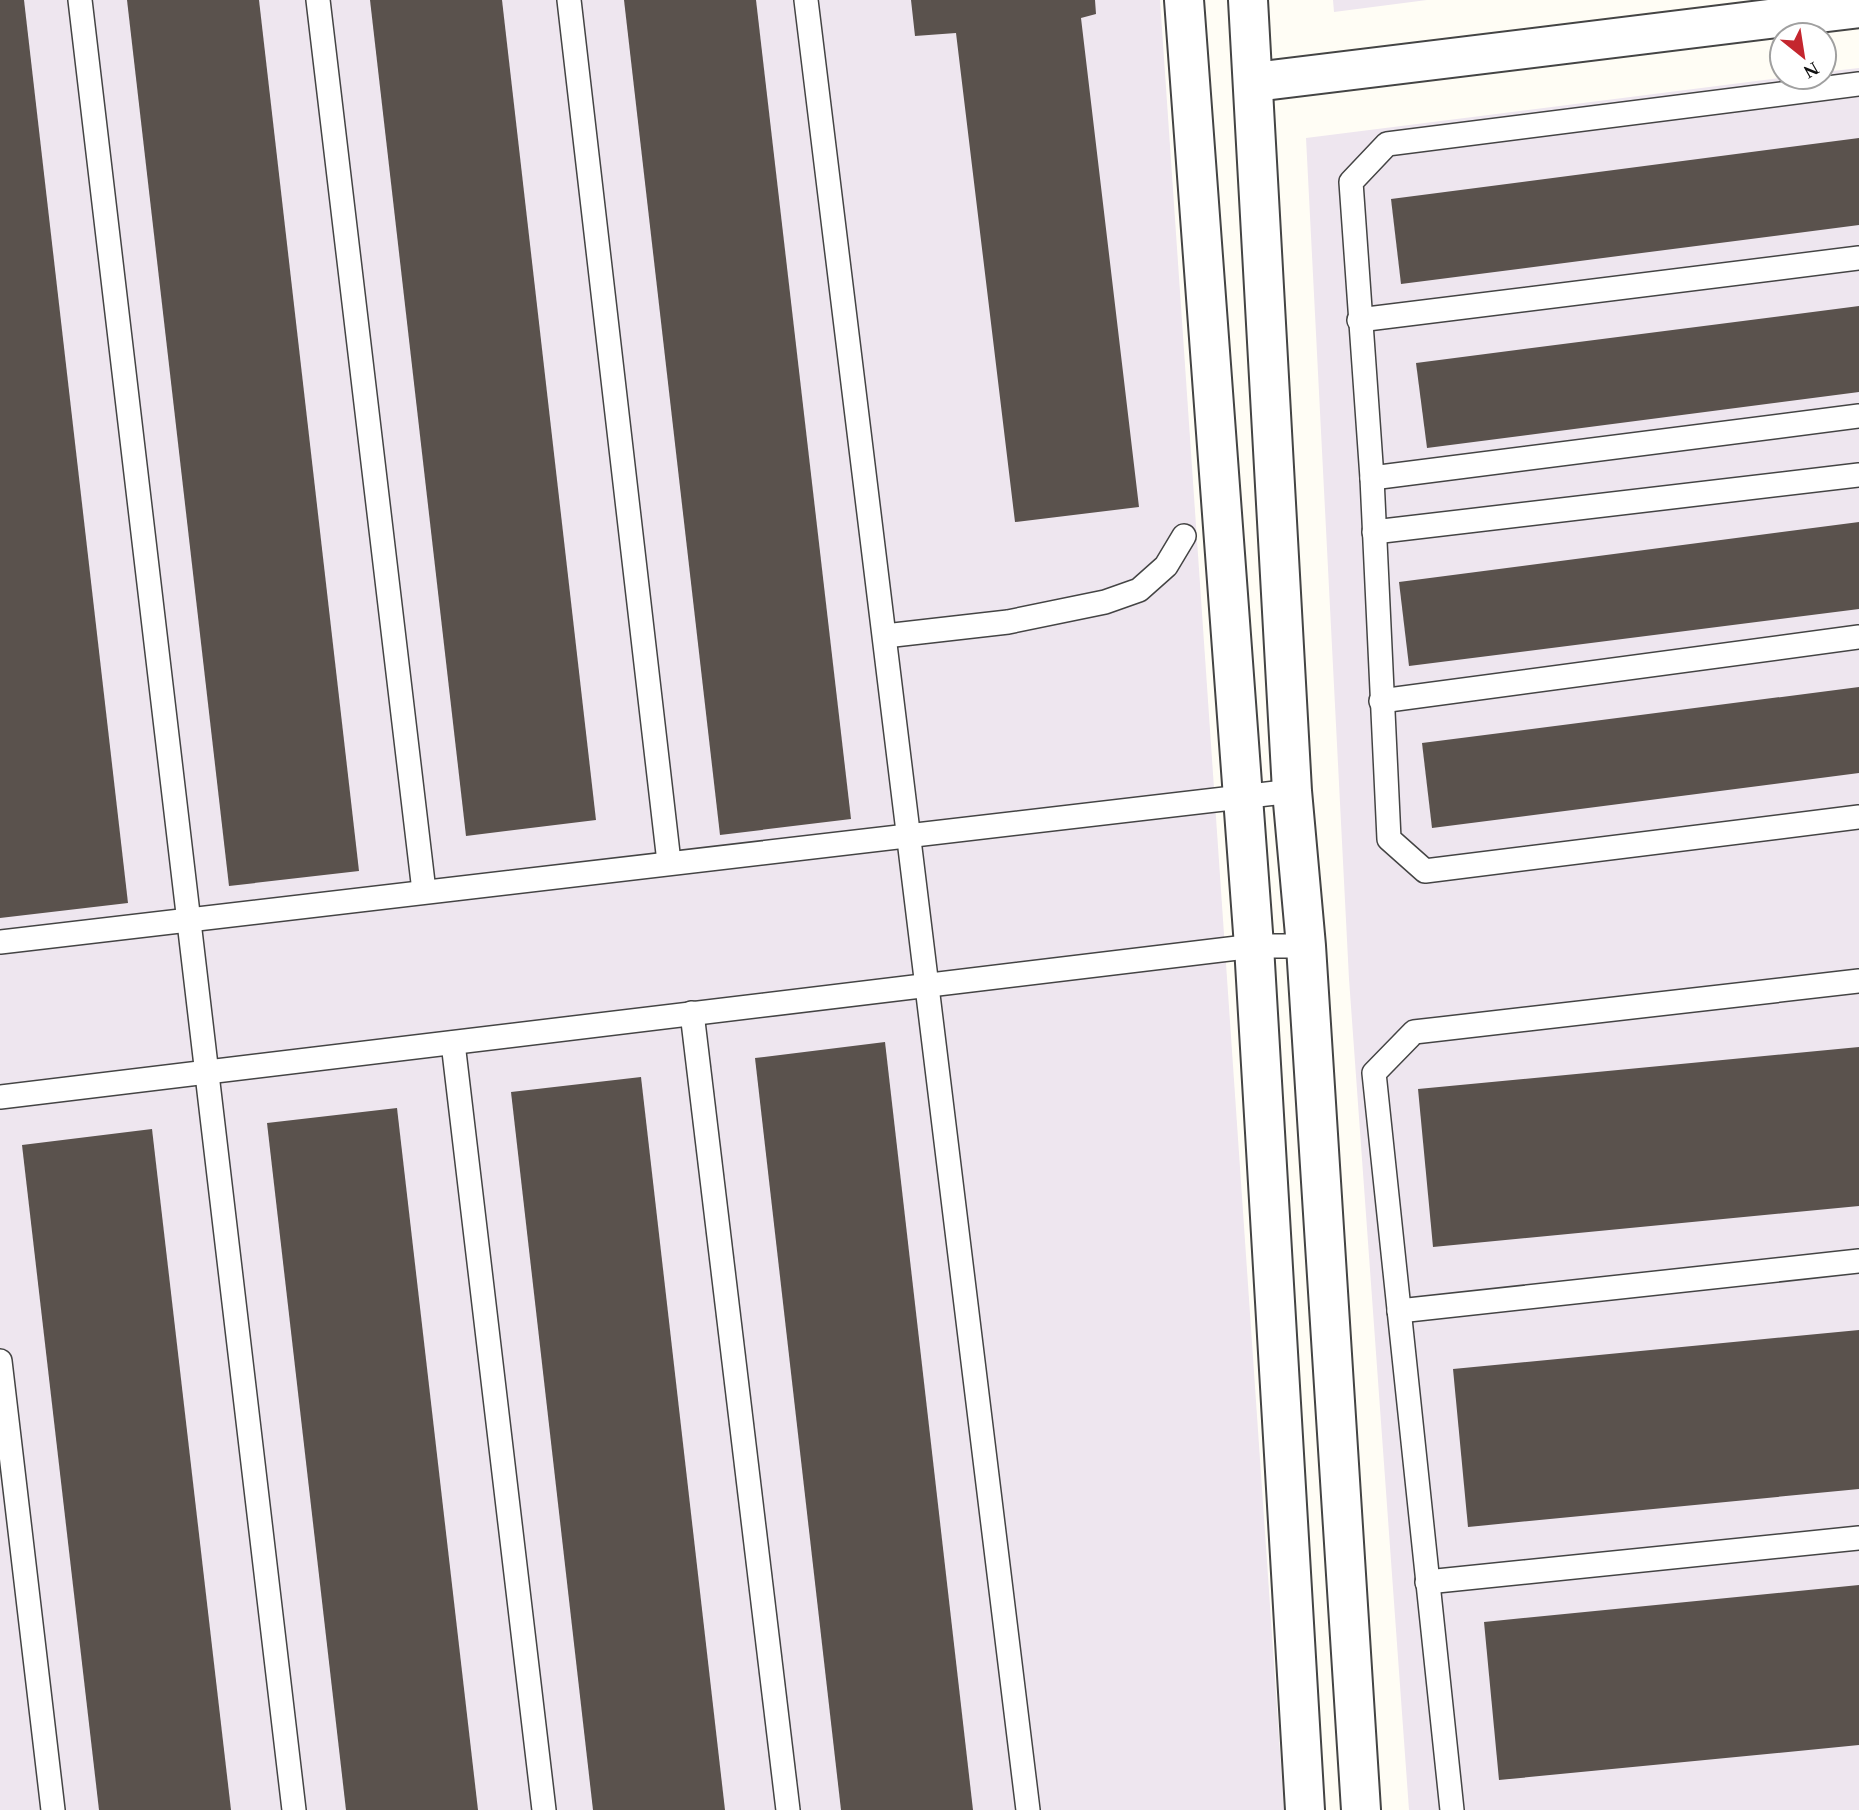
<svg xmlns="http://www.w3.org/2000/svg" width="1859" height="1810" viewBox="0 0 1859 1810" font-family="'Times New Roman',serif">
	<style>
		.industrial { fill: #eee6ef }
		.building { fill: #5a524d }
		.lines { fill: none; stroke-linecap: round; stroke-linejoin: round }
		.service-casing { stroke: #444; stroke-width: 26 }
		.minor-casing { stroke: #444; stroke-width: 42 }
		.tertiary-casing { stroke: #444; stroke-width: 42 }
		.service { stroke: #fff; stroke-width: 23 }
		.minor { stroke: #fff; stroke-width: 38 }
		.tertiary { stroke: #fff; stroke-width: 38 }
	</style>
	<rect width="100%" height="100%" fill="#fffdf5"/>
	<g class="industrial">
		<polygon points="0,0 1160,0 1284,1810 0,1810"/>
		<polygon points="1333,0 1427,0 1334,12"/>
		<polygon points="1859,68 1859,1810 1409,1810 1349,979 1306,138 1788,77 1824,77 1824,72"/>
	</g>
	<g class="building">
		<polygon points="0,0 24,0 128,903 0,918"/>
		<polygon points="127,0 259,0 359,871 229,886"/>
		<polygon points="370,0 502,0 596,820 466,836"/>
		<polygon points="624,0 756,0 851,819 720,835"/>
		<polygon points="911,0 1095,0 1096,14 1081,18 1139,507 1015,522 956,33 915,36"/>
		<polygon points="1859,138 1859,225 1401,284 1391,199"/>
		<polygon points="1859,306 1859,392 1427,448 1416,363"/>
		<polygon points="1859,522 1859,609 1409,666 1399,582"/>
		<polygon points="1859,687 1859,773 1432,828 1422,743"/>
		<polygon points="885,1042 973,1810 841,1810 755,1058"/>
		<polygon points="1859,1047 1859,1206 1433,1247 1418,1089"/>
		<polygon points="641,1077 725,1810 593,1810 511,1092"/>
		<polygon points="397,1108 478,1810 346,1810 267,1123"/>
		<polygon points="152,1129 231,1810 99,1810 22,1145"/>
		<polygon points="1859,1330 1859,1489 1468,1527 1453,1369"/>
		<polygon points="1859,1585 1859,1745 1499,1780 1484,1622"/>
	</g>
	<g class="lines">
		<defs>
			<g id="service">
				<polyline points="80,0 294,1810"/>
				<polyline points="318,0 424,891"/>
				<polyline points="569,0 669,862"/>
				<polyline points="806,0 1028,1810"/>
				<polyline points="1859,84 1387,144 1351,182 1372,478 1389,839 1425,871 1859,817"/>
				<polyline points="1359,320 1859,258"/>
				<polyline points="1372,478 1859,416"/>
				<polyline points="1374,532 1859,475"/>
				<polyline points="885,636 1008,622 1105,602 1139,590 1166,566 1184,536"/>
				<polyline points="1381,701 1859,637"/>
				<polyline points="0,942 1292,791"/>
				<polyline points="692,1013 788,1810"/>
				<polyline points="453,1043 544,1810"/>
				<polyline points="0,1097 1254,946 1306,946"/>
				<polyline points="1399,1311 1859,1261"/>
				<polyline points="0,1361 53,1810"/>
				<polyline points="1427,1582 1859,1538"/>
				<polyline points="1452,1810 1374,1073 1414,1032 1859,981"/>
			</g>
			<polyline id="minor" points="1255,82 1859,8"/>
			<g id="tertiary">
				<polyline points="1184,0 1254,946 1305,1810"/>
				<polyline points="1248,0 1292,791 1306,946 1361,1810"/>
			</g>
		</defs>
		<use href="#service" class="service-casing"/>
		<use href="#minor" class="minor-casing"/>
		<use href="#tertiary" class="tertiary-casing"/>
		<use href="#service" class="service"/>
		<use href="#minor" class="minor"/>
		<use href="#tertiary" class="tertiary"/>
	</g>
	<g transform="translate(1803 56) rotate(150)"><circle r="33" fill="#ffffff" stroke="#a0a0a0" stroke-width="2"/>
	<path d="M0-5L12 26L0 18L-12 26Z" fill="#c4262e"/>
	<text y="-10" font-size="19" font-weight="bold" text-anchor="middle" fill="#111111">N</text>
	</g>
</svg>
